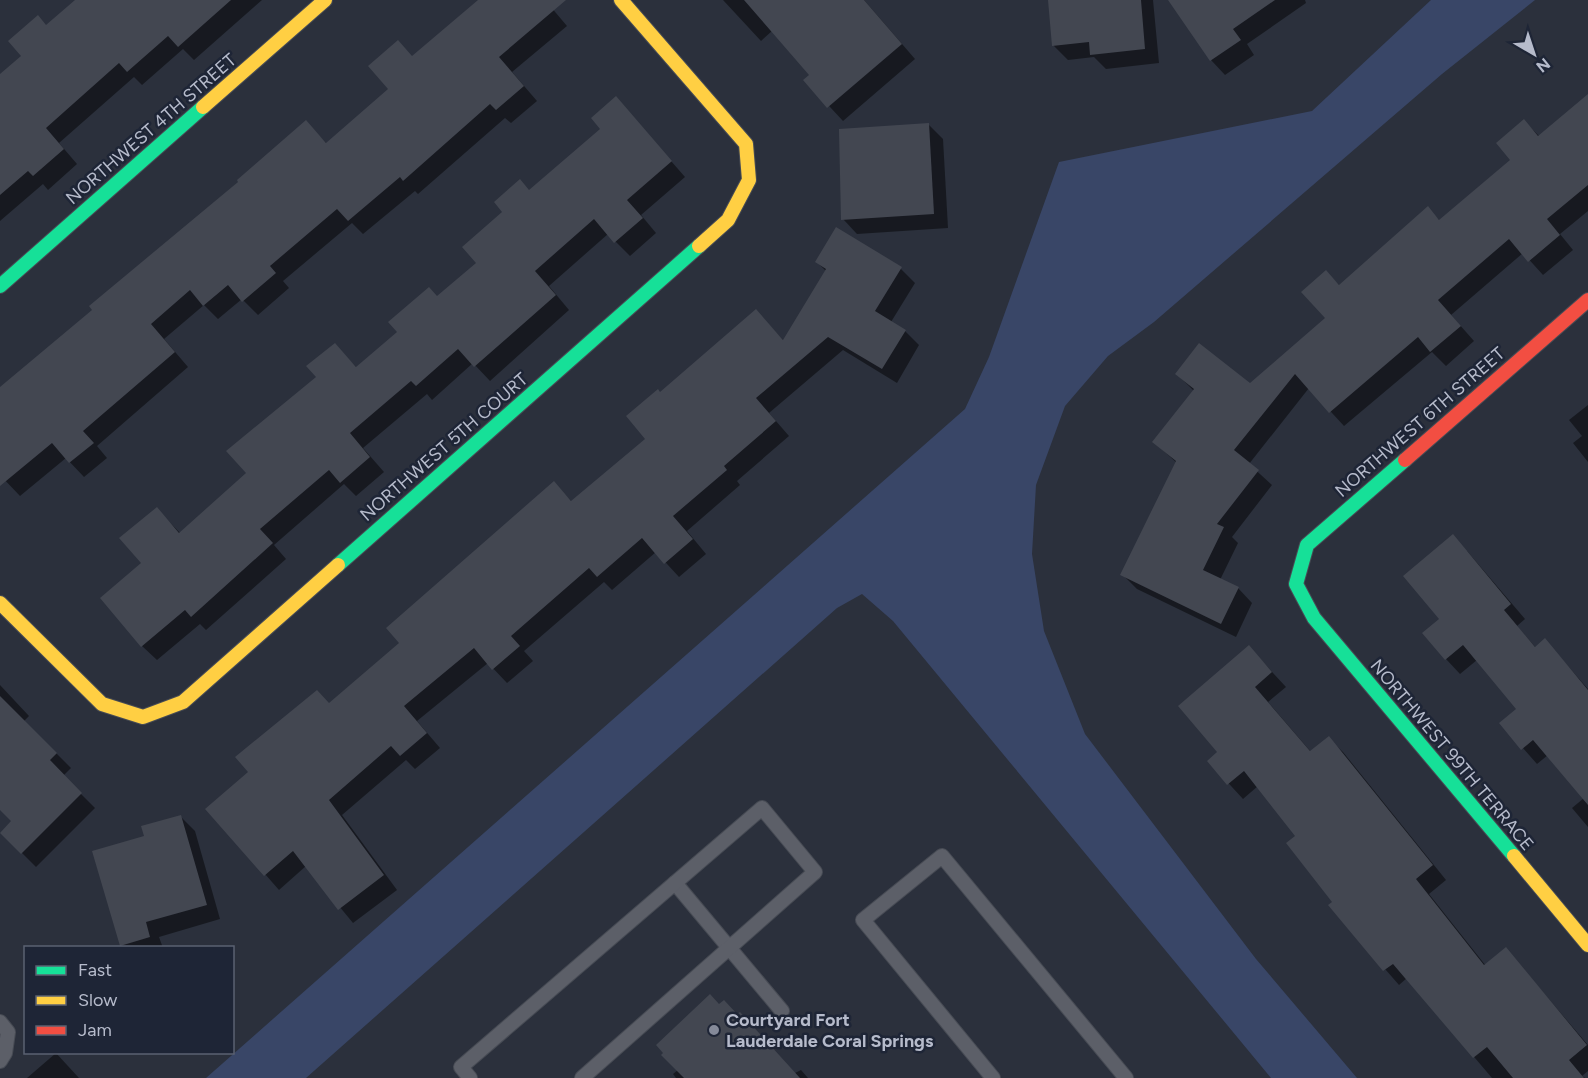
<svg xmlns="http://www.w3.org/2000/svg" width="1588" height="1078" viewBox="0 0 1588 1078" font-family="Figtree,sans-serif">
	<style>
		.water { fill: #394667 }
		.shadow { fill: #0007 }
		.building { fill: #434751 }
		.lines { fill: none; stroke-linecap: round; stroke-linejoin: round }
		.lane-casing { stroke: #474b54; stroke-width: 16 }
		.fast-casing { stroke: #474b54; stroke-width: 16 }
		.slow-casing { stroke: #474b54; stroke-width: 16 }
		.jam-casing { stroke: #474b54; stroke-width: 16 }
		.lane { stroke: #5c5f68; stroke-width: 14 }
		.fast { stroke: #16e098; stroke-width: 14 }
		.slow { stroke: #ffcf43; stroke-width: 14 }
		.jam { stroke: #f24e42; stroke-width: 14 }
		.poi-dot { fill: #858a99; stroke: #1e2536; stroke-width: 2 }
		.labels { text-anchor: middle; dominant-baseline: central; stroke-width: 5; stroke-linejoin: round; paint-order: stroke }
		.street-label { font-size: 18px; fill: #b6bbcb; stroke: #1e2536 }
		.poi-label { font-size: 18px; font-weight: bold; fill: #b6bbcb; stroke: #1e2536; text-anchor: start }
	</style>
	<rect width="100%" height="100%" fill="#2b303c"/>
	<polygon class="water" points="1431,0 1535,0 1442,74 1154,322 1108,356 1065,406 1036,485 1032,554 1044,631 1085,734 1256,959 1357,1078 1271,1078 893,621 862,594 837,608 306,1078 206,1078 965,409 989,357 1059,162 1312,111"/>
	<g class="shadow">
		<polygon points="77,0 262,0 194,60 183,49 142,85 134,77 59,143 77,164 48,190 43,184 0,221 0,76 23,56 47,26"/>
		<polygon points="480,0 545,0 567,26 512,72 537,101 511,123 505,118 418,194 415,191 363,234 352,223 283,281 289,288 258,315 242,299 218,319 204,305 164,339 188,367 97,446 107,458 84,477 66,458 20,496 0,475 0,389 95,310 306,122 327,144 390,89 413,57"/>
		<polygon points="723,0 864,0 915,59 843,121 805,80 811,75 772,31 761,41"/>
		<polygon points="1049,0 1153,0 1159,63 1106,69 1094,57 1068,60 1054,46"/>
		<polygon points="1170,0 1305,0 1306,3 1247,44 1254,55 1225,75 1211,60"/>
		<polygon points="1588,96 1588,211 1560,234 1573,250 1543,275 1523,253 1451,315 1474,341 1446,366 1432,352 1344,426 1309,388 1249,464 1272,485 1232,537 1238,543 1220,580 1238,588 1252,603 1236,637 1137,589 1122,574 1177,463 1154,442 1194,391 1177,374 1250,385 1327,318 1326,272 1340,286 1427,208 1440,221 1512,160 1524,121 1540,137"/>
		<polygon points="616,98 685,177 641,215 656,233 630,256 608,234 549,286 569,310 490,381 473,363 432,400 427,394 363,448 384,472 356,496 344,484 274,545 286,559 206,630 200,624 157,660 142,646 144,563 157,509 180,533 248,474 318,377 335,345 357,368 478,263 530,191 602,130"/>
		<polygon points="929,125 943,139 948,228 857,234 843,219"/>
		<polygon points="836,229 901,269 915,283 891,322 905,331 919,345 897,383 843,350 769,413 789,436 737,481 740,485 687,531 706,554 679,577 656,552 612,590 604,582 524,651 533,661 507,683 488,663 417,721 440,748 415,769 406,760 342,815 397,890 353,923 306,866 279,890 208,809 401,643 554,483 572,502 647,439 660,394 756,311 784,341 826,271 817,262"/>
		<polygon points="1588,405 1588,462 1573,443 1582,436 1569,420"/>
		<polygon points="1467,551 1525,619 1517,626 1536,648 1545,640 1588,689 1588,827 1572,808 1584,798 1548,755 1537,764 1501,723 1518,709 1477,660 1460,674 1446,659 1441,619"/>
		<polygon points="1249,647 1286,687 1268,702 1311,752 1328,738 1343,752 1446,880 1429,894 1486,966 1506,949 1588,1045 1588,1071 1582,1076 1585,1078 1492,1078 1407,978 1399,985 1330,906 1334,902 1297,836 1258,786 1243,799 1209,762 1219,752"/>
		<polygon points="0,685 29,716 24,721 71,768 63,776 95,808 36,867 2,833 13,821 0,808"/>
		<polygon points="180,816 195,831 220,919 159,937 163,948 123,948 121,945 146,837"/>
		<polygon points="56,1053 79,1078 27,1078"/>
		<polygon points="678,1070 795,1073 801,1070 808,1078 676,1078 673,1074"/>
	</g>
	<g class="building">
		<polygon points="75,0 231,0 178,47 168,36 127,72 119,63 46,128 64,149 33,176 28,171 0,195 0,74 21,56 8,41 38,15 46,25"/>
		<polygon points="478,0 566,0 499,57 524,86 496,110 490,104 403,181 400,177 348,221 337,209 270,266 276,273 242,302 228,285 203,306 190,290 151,324 175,352 83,431 94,443 69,463 52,443 0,486 0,387 92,310 89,306 238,182 237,180 306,120 326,143 388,89 368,66 398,40 412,56"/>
		<polygon points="744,0 864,0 902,44 827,108 803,80 809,75"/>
		<polygon points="1048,0 1141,0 1145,49 1090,55 1089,42 1052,46"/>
		<polygon points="1168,0 1275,0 1233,29 1241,40 1210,61"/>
		<polygon points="1588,94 1588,185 1547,219 1560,235 1528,262 1509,239 1438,300 1461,326 1430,352 1418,337 1329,413 1295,374 1234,450 1259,470 1217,524 1224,527 1203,570 1239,587 1221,624 1120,575 1176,461 1152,442 1194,389 1175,374 1199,343 1250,383 1325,318 1301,292 1326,270 1339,285 1428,206 1439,220 1510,160 1496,143 1524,119 1538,136"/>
		<polygon points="616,96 672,161 627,200 643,218 614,243 594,219 535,271 556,295 474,367 458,349 416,386 411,381 350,433 370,457 340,483 329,470 260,529 273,543 191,617 185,610 141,647 100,598 141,563 119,538 157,507 179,533 246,473 226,451 316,377 306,366 335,343 356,367 397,332 388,322 429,287 437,296 476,263 462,247 502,212 494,202 520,179 529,190 600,129 591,118"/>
		<polygon points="929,123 934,214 841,220 839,129"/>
		<polygon points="836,227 902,267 875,311 906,330 882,369 828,337 756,398 776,421 724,466 727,470 673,516 693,539 664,564 642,538 597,577 589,568 511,636 520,646 492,670 474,648 404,706 427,733 400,756 391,746 329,800 384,875 338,910 293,851 264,876 205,809 248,772 235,757 317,690 329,703 399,643 386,628 554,481 571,501 645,439 626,416 658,389 660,392 756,309 783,340 826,269 815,262"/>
		<polygon points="1453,534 1511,604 1504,610 1535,647 1545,638 1588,690 1588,805 1533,740 1521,750 1499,723 1516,709 1463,645 1445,660 1422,633 1439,619 1403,576"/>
		<polygon points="1249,645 1272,672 1255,687 1310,751 1329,736 1433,865 1416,879 1484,965 1506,947 1587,1045 1569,1060 1584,1078 1513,1078 1487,1047 1473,1058 1393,964 1383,971 1328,905 1332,902 1286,843 1295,836 1244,771 1227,785 1207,761 1217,752 1178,706"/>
		<polygon points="0,696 57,753 50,760 82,793 21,854 0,833 11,821 0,810"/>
		<polygon points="181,815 207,905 146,922 150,937 120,946 92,851 144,836 141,826"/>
		<polygon points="710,994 719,1004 724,1000 737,1014 740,1012 800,1078 684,1078 661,1055 663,1053 656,1045"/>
	</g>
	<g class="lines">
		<defs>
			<g id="lane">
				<polyline points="675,883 782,1011"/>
				<polyline points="0,1022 8,1032 5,1053 0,1061"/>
				<polyline points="470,1078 461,1067 762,808 815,872 582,1078"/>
				<polyline points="993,1078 863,920 942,856 1126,1078"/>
			</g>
			<g id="fast">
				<polyline points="0,286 203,107"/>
				<polyline points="1405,460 1307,545 1296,584 1314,618 1514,856"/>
				<polyline points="338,565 699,246"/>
			</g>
			<g id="slow">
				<polyline points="621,0 746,144 749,180 728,220 699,246"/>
				<polyline points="203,107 325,0"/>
				<polyline points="0,603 102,704 143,717 183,702 338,565"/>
				<polyline points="1514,856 1588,945"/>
			</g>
			<polyline id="jam" points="1405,460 1588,300"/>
		</defs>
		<use href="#lane" class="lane-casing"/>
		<use href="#fast" class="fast-casing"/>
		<use href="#slow" class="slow-casing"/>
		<use href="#jam" class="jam-casing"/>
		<use href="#lane" class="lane"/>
		<use href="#fast" class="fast"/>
		<use href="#slow" class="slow"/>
		<use href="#jam" class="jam"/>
	</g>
	<circle class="poi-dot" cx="714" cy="1030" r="6"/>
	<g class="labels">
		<g class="street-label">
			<text transform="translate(151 129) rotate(-41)">NORTHWEST 4TH STREET</text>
			<text transform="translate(1420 422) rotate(-41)">NORTHWEST 6TH STREET</text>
			<text transform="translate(444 447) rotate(-41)">NORTHWEST 5TH COURT</text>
			<text transform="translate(1452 755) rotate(50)">NORTHWEST 99TH TERRACE</text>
		</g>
		<g class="poi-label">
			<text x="726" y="1020">Courtyard Fort<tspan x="726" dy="21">Lauderdale Coral Springs</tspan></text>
		</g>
	</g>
	<rect x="24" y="946" width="210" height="108" fill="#1e2536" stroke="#5b6172" stroke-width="1.5"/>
	<rect x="36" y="966" width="30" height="9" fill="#16e098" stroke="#5b6172" stroke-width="1.5"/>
	<text x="78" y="976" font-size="18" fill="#b6bbcb">Fast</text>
	<rect x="36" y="996" width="30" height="9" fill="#ffcf43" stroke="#5b6172" stroke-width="1.5"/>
	<text x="78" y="1006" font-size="18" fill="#b6bbcb">Slow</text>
	<rect x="36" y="1026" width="30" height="9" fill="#f24e42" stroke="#5b6172" stroke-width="1.5"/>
	<text x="78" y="1036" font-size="18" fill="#b6bbcb">Jam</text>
	<g transform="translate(1534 54) rotate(141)" stroke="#1e2536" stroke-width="4.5" paint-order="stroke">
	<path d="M0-4.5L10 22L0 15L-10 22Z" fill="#b6bbcb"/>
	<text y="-9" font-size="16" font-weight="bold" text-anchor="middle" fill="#b6bbcb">N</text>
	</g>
</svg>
